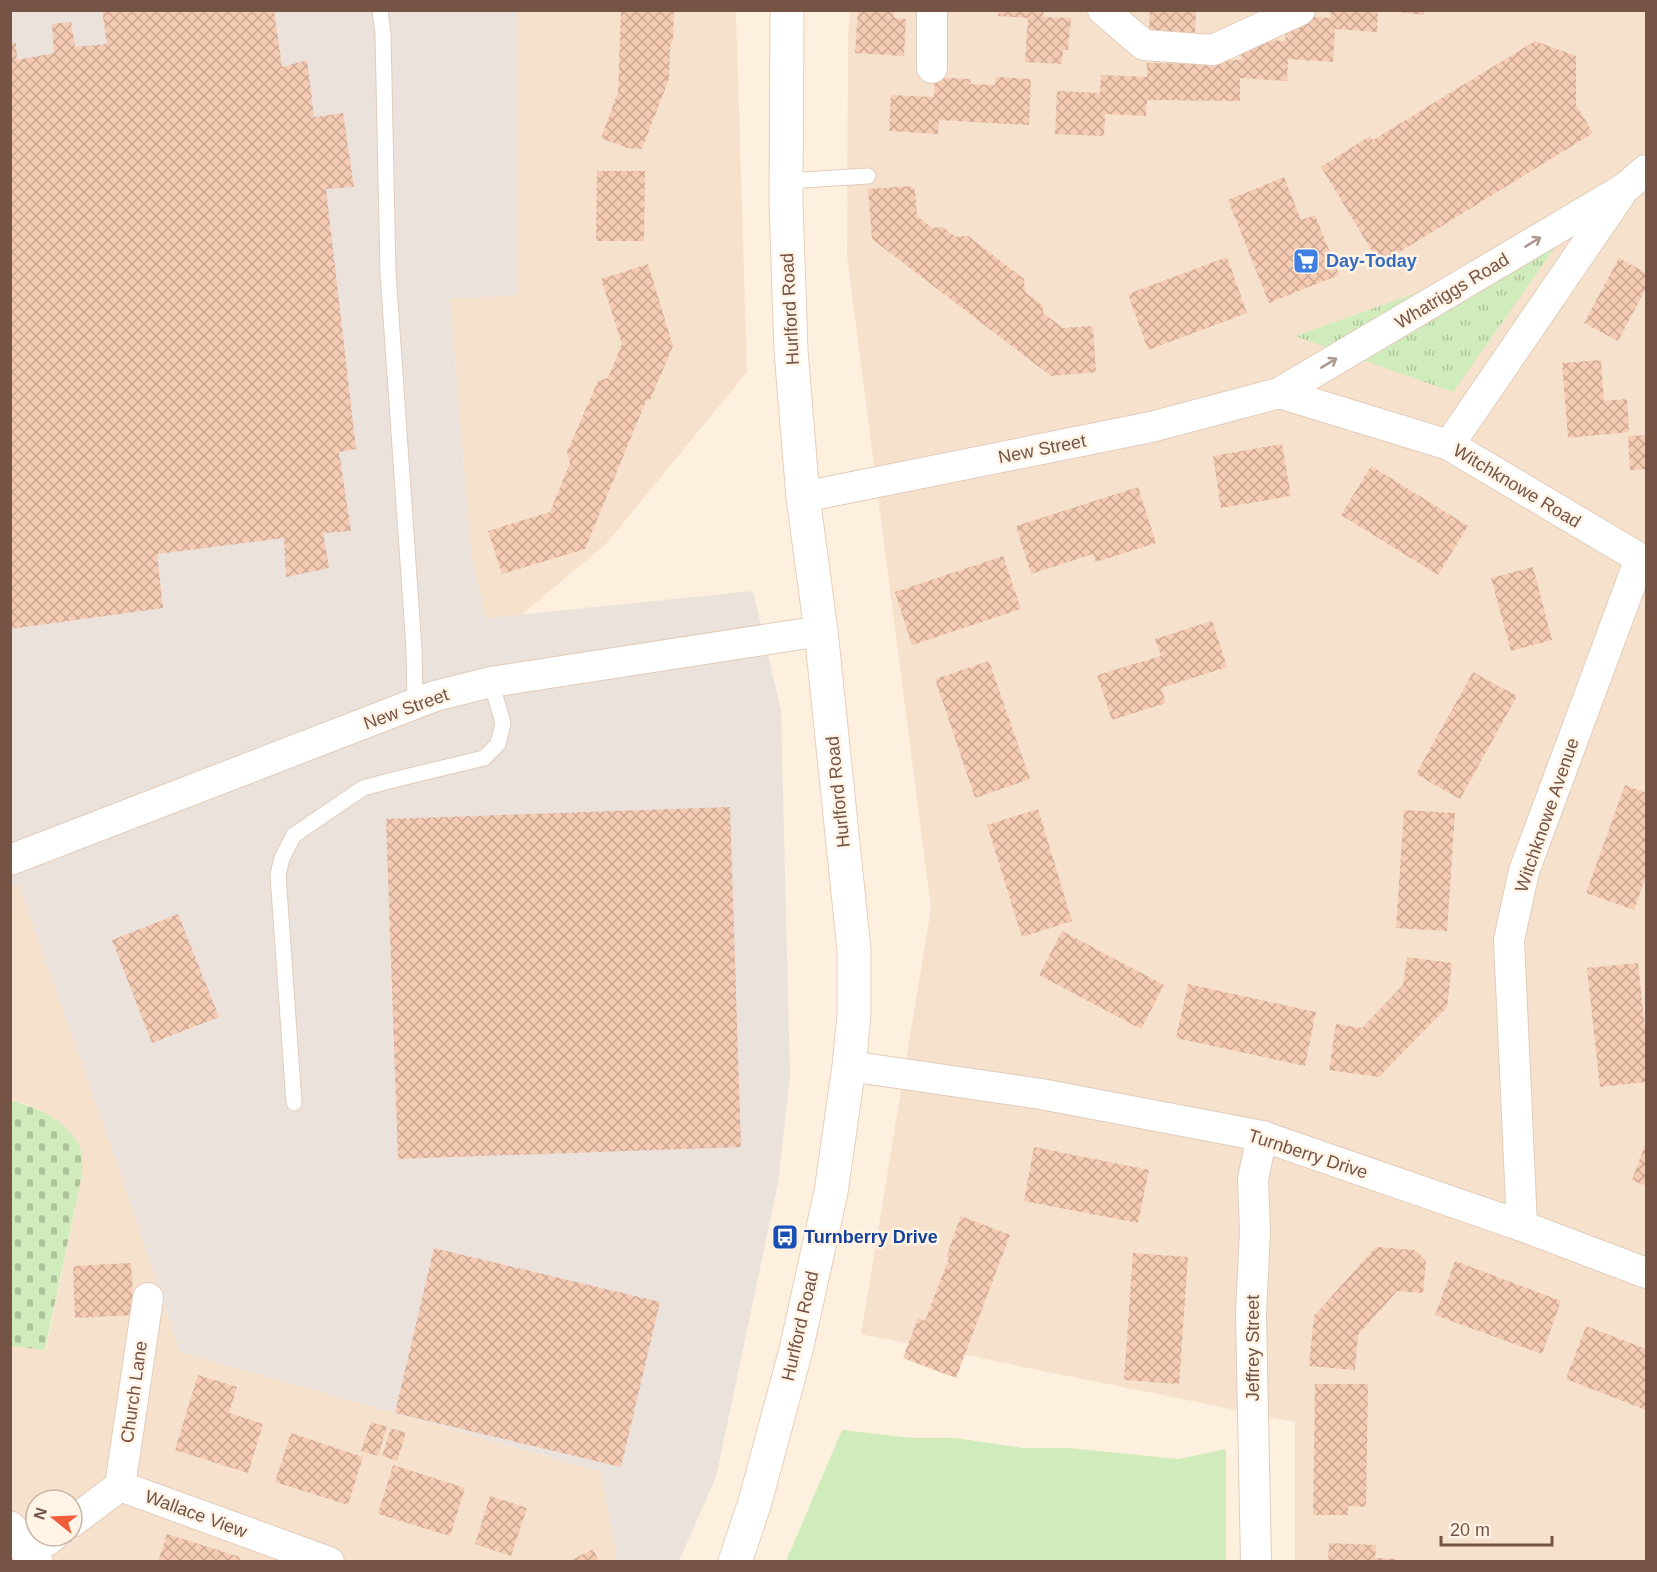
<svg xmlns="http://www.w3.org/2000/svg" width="1657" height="1572" viewBox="0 0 1657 1572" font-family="Helvetica,sans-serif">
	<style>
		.residential { fill: #f6e2cc; fill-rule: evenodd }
		.industrial { fill: #ebe2db }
		.grass { fill: url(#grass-tufts) }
		.cemetery { fill: url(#cemetery-stones) }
		.park { fill: #d1ecbc }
		.building { fill: url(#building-cross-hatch) }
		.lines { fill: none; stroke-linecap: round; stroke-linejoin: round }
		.service-casing { stroke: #e2ccba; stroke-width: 17 }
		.minor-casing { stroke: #e2ccba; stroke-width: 32 }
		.tertiary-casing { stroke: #e2ccba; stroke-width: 35 }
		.secondary-casing { stroke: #eaceb9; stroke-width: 35 }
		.service { stroke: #fff; stroke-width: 15 }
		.minor { stroke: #fff; stroke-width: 30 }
		.tertiary { stroke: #fff; stroke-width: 33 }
		.secondary { stroke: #fff; stroke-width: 33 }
		.oneway { stroke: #ac988f }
		.labels { text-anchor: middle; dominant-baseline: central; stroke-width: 5; stroke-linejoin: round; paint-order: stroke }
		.shop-label { font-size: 18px; font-weight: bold; fill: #366cbe; stroke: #fff4e6; text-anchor: start }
		.street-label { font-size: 18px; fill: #755445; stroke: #fff4e6 }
		.transit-label { font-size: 18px; font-weight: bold; fill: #164399; stroke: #fff4e6; text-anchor: start }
	</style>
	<defs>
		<pattern id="grass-tufts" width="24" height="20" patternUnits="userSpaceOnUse" patternTransform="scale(1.5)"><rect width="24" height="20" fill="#d1ecbc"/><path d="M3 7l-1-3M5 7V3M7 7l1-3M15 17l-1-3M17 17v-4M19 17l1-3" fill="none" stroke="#aec29b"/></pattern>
		<pattern id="cemetery-stones" width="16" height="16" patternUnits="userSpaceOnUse" patternTransform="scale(1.5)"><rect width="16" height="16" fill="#d1ecbc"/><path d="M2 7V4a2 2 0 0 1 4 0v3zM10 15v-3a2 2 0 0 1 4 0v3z" fill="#aec29b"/></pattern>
		<pattern id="building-cross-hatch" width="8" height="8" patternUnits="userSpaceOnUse" patternTransform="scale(1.5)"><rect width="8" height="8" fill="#f5cbb4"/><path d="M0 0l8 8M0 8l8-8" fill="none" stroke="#cba794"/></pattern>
	</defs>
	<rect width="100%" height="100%" fill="#fef0de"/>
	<g class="residential">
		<polygon points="518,11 736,11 747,372 606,544 521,615 485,618 471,550 450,298 517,295"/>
		<polygon points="850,11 1646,11 1646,1561 1295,1561 1295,1422 861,1334 931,908 847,256 848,35"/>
		<path d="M 18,884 L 116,1160 L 180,1352 L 602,1472 L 617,1561 L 11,1561 L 11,1346 L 46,1350 L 82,1174 L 82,1152 L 73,1135 L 27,1104 L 11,1101 L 10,888 ZM 36,1500 L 72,1500 L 72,1536 L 36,1536 Z"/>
	</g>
	<polygon class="industrial" points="11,11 518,11 517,295 450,299 471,550 485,618 753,591 781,710 790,1076 778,1183 716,1477 679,1561 617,1561 601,1472 180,1352 116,1160 18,884 11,888"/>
	<polygon class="grass" points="1558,243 1453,392 1295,336"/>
	<path class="cemetery" d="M 11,1101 C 37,1106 71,1123 81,1150 C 83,1157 82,1166 82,1174 L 45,1350 L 11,1346 Z"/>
	<polygon class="park" points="842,1430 913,1438 956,1438 1023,1448 1069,1448 1178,1459 1226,1449 1226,1561 786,1561"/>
	<g class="building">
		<polygon points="102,10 274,10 282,67 307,60 314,117 343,113 354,187 326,189 356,449 339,452 351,531 323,533 329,568 286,577 284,538 157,554 163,608 10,629 10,43 16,43 17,60 54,53 52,24 71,22 75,47 107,44"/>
		<polygon points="621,10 674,10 673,40 670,47 669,79 642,149 627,148 601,138 618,92"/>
		<polygon points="858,10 894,10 894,18 906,19 904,56 855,53"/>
		<polygon points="999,10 1044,10 1043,17 1071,18 1068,50 1063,50 1062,64 1025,62 1028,18 998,16"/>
		<polygon points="1150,10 1196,10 1195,34 1149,33"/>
		<polygon points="1331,10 1378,10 1377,32 1335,29 1333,62 1288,59 1287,81 1240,78 1240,101 1147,100 1146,116 1105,114 1104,136 1055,134 1057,91 1100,93 1101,75 1147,77 1147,63 1210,64 1210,60 1241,60 1242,39 1285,41 1287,15 1330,18"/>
		<polygon points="1400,10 1424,10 1424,15 1399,12"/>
		<polygon points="1535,41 1576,56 1576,105 1593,133 1380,264 1321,167 1370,136 1373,140"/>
		<polygon points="935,77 971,79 970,84 995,85 996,77 1031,79 1029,125 939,120 938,134 889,131 891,95 934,97"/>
		<polygon points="597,171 645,171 644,241 596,241"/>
		<polygon points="1284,177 1301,220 1315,215 1339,275 1269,303 1228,200"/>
		<polygon points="911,186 915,190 917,216 932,228 943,227 956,237 968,236 1024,279 1025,292 1043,306 1043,313 1063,328 1093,326 1096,372 1051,376 872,239 868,189"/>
		<polygon points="1227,257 1247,313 1148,350 1128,294"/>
		<polygon points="1619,258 1646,273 1646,288 1618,341 1584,323"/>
		<polygon points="648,264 673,346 650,400 646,401 585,549 502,574 488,531 550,512 570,463 567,452 598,381 608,378 622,344 601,279"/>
		<polygon points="1601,360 1604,401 1627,399 1629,432 1568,438 1562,363"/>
		<polygon points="1646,435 1646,469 1630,470 1628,436"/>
		<polygon points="1282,444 1291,496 1221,508 1213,456"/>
		<polygon points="1371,466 1468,526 1438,575 1341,515"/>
		<polygon points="1138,487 1156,543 1096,562 1093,554 1031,574 1016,526"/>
		<polygon points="1003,556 1021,609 912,645 895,592"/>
		<polygon points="1533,567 1552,640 1511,651 1491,578"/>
		<polygon points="1212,621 1227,667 1161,688 1166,703 1112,720 1097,675 1161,656 1155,639"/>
		<polygon points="989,661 1030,779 975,798 935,679"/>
		<polygon points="1473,672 1517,696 1460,799 1416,774"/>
		<polygon points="1625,785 1646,793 1646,876 1634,910 1586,893"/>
		<polygon points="730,807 741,1147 398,1159 386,819"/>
		<polygon points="1038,809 1072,921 1022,937 987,825"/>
		<polygon points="1404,810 1455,813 1447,931 1396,928"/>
		<polygon points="178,914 219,1017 152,1043 112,940"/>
		<polygon points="1062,931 1164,985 1141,1029 1039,975"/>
		<polygon points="1407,957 1452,963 1447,1007 1379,1077 1329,1070 1336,1024 1362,1028 1403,985"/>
		<polygon points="1638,963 1646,1039 1646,1082 1600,1087 1587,968"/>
		<polygon points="1188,984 1316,1012 1305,1066 1176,1038"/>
		<polygon points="1646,1142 1646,1186 1632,1180"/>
		<polygon points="1034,1147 1149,1170 1138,1223 1024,1201"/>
		<polygon points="961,1216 1010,1235 956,1378 903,1358 918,1318 925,1321 949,1258 946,1257"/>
		<polygon points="1376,1247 1415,1250 1426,1260 1423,1293 1397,1291 1358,1335 1355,1370 1309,1366 1314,1316"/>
		<polygon points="434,1248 660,1302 621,1467 395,1413"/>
		<polygon points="1133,1253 1188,1257 1179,1384 1124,1380"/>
		<polygon points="1455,1261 1561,1301 1542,1354 1435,1315"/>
		<polygon points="131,1263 134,1315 75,1318 73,1266"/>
		<polygon points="1586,1326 1646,1349 1646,1410 1566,1379"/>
		<polygon points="198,1375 237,1387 229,1413 263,1424 248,1473 175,1450"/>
		<polygon points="1315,1384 1368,1384 1366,1507 1348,1506 1348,1515 1313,1515"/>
		<polygon points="371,1422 387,1427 378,1456 361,1451"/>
		<polygon points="391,1428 406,1433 397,1461 382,1456"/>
		<polygon points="291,1433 363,1457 348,1505 275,1482"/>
		<polygon points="393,1465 465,1488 450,1536 378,1514"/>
		<polygon points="490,1496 527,1508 511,1556 475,1544"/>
		<polygon points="167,1534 240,1557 239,1562 158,1562"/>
		<polygon points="1329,1543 1376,1545 1375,1558 1396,1559 1396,1562 1328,1562"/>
		<polygon points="593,1549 599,1562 568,1562"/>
	</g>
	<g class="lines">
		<defs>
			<g id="service">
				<polyline points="380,10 383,34 388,273 414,649 415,704"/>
				<polyline points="786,181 868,176"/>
				<polyline points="294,1103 278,875 282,858 294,835 363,788 393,780 484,758 498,744 503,723 491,682"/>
			</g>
			<g id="minor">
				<polyline points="1103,10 1144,45 1213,50 1300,10"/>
				<polyline points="932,68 932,10"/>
				<polyline points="1279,393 1449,445 1646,562"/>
				<polyline points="1449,445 1620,195"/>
				<polyline points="803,497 1151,427 1279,393 1625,188 1646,170"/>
				<polyline points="10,860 435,696 491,682 821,631"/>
				<polyline points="849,1066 1041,1094 1262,1136 1522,1226 1646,1273"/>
				<polyline points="1522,1226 1509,940 1524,871 1640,559"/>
				<polyline points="120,1486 148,1298"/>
				<polyline points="72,1522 120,1486 329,1562"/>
				<polyline points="30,1553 53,1536"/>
				<polyline points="1256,1562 1251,1314 1255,1232 1253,1179 1262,1136"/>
			</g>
			<polyline id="tertiary" points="10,1528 36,1562"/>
			<polyline id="secondary" points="735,1562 755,1502 796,1350 831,1192 849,1066 854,1015 854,950 821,631 803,497 791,351 786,204 787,10"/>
		</defs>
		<use href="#service" class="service-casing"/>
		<use href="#minor" class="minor-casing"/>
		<use href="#tertiary" class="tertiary-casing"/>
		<use href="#secondary" class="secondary-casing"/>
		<use href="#service" class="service"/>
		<use href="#minor" class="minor"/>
		<use href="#tertiary" class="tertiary"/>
		<use href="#secondary" class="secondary"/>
	</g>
	<defs><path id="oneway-shaft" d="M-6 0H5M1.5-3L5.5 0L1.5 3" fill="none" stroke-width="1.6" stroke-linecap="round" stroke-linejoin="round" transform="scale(1.5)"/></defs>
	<g class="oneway">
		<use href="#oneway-shaft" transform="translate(1533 242) rotate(-31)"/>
		<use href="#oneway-shaft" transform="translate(1329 363) rotate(-31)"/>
	</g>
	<defs>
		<symbol id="supermarket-square" viewBox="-11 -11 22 22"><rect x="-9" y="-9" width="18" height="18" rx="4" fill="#3f7fe0" stroke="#fff4e6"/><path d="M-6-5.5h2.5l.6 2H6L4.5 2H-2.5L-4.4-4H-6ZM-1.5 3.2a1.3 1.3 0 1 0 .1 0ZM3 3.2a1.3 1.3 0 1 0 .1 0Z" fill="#fff"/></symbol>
		<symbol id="bus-square" viewBox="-11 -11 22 22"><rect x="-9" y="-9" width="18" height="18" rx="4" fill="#1a4fb4" stroke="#fff4e6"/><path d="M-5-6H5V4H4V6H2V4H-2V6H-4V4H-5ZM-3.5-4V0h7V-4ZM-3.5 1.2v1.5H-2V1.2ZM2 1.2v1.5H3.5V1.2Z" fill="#fff"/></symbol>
	</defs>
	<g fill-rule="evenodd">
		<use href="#supermarket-square" x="1291" y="246" width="30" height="30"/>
		<use href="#bus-square" x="770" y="1222" width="30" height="30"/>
	</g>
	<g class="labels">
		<g class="shop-label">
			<text x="1326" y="261">Day-Today</text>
		</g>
		<g class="street-label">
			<text transform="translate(1452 291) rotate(-31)">Whatriggs Road</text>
			<text transform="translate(790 309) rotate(-93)">Hurlford Road</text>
			<text transform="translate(1042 449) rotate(-11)">New Street</text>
			<text transform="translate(1517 486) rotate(31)">Witchknowe Road</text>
			<text transform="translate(406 709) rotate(-20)">New Street</text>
			<text transform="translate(838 792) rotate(-96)">Hurlford Road</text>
			<text transform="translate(1547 815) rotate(-71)">Witchknowe Avenue</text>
			<text transform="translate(1308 1154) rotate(18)">Turnberry Drive</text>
			<text transform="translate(800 1326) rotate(-77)">Hurlford Road</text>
			<text transform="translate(1253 1348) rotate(-90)">Jeffrey Street</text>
			<text transform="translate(134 1392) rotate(-82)">Church Lane</text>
			<text transform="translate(196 1514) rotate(20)">Wallace View</text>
		</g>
		<g class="transit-label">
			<text x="804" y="1237">Turnberry Drive</text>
		</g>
	</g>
	<rect width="1657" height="1572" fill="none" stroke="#755445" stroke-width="24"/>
	<g transform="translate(54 1518) rotate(288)"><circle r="28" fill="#fff4e6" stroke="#c8b4a6" stroke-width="1.5"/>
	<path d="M0-4.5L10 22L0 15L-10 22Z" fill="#f15c3a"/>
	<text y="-9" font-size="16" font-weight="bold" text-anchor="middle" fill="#755445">N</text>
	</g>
	<path d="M1441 1536v9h111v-9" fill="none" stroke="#755445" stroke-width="3"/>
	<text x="1450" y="1536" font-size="18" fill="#755445" stroke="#fff4e6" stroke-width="4.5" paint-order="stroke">20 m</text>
</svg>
